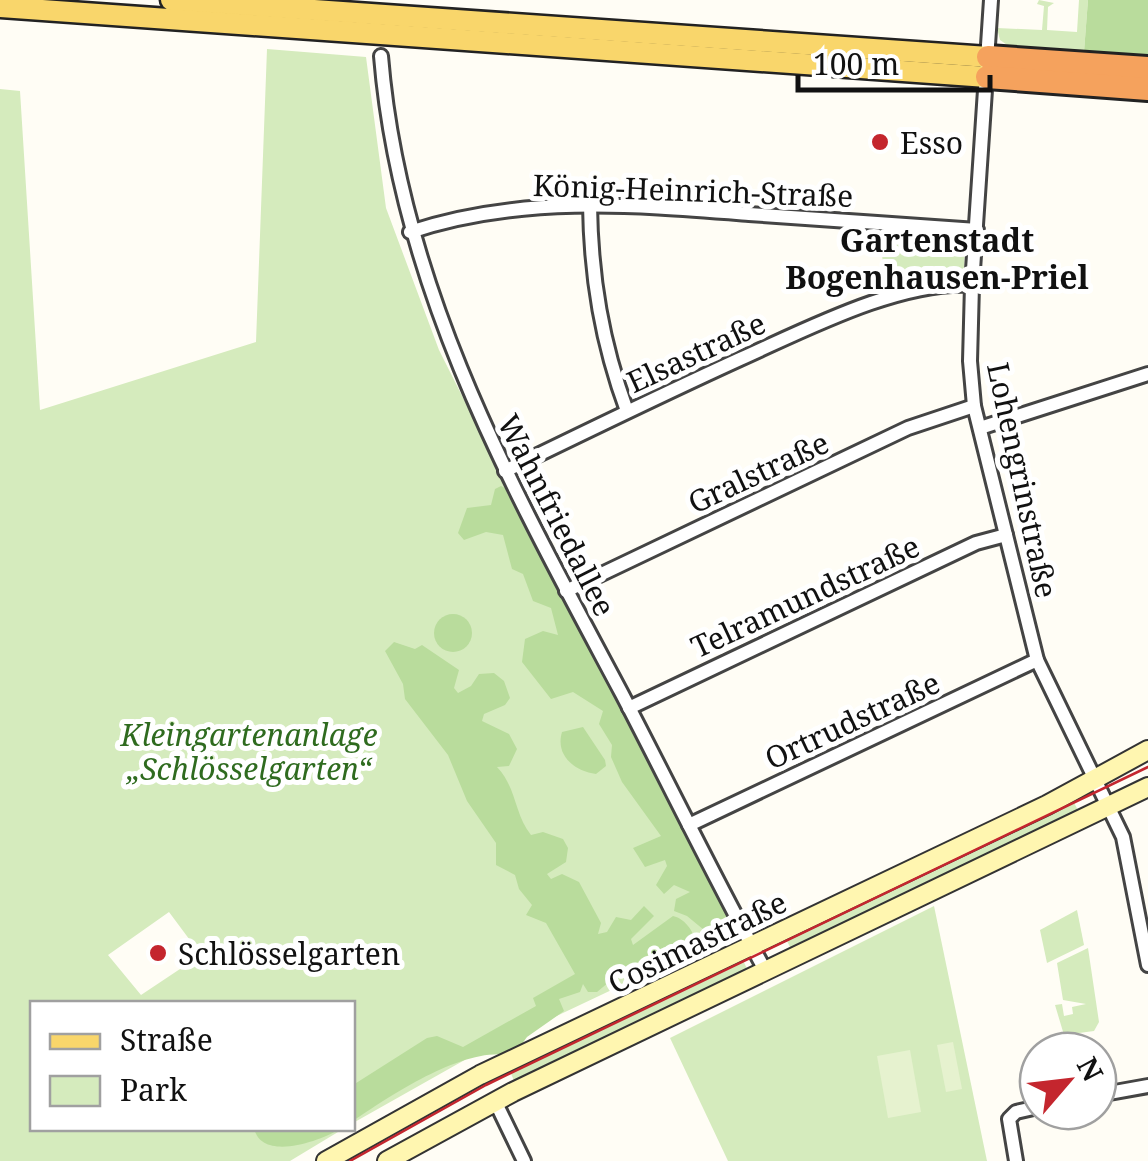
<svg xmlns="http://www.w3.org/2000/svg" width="1148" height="1161" viewBox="0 0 1148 1161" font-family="'Noto Serif',serif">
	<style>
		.green { fill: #d5ebbd; fill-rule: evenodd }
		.forest { fill: #b9dc9c }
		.pitch { fill: #e6f2cf }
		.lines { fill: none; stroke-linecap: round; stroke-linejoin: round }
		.street-casing { stroke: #444; stroke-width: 18 }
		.secondary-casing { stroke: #333; stroke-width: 22 }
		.primary-casing { stroke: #222; stroke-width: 25 }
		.highway-casing { stroke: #222; stroke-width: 28 }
		.street { stroke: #fff; stroke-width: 12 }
		.secondary { stroke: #fff6b0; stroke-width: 18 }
		.primary { stroke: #f9d66b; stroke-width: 20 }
		.highway { stroke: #f5a25d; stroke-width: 22 }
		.tram { stroke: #c4262e; stroke-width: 2.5 }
		.poi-dot { fill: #c4262e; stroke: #fff; stroke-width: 4 }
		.labels { text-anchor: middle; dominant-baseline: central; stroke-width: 10; stroke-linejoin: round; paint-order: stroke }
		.poi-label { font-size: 30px; fill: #111; stroke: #fff; text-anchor: start }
		.street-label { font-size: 30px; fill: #111; stroke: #fff }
		.park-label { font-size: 30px; font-style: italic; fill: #2f6b1f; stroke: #fff }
		.neighbourhood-label { font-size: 32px; font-weight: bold; fill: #111; stroke: #fff }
	</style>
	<rect width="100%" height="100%" fill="#fffdf5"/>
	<g class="green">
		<polygon points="1039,0 1054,3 1048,7 1047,30 1077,32 1079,0 1088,0 1084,52 1013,49 1000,40 997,28 1042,30 1044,6 1037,4"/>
		<path d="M 267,49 L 366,57 L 386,208 L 439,350 L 732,933 L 470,1057 L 353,1123 L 352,1004 L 32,1004 L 32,1128 L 343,1129 L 290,1161 L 0,1161 L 0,89 L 20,91 L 40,410 L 256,342 ZM 169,912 L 201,955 L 141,995 L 108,955 Z"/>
		<polygon points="882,233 957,238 965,247 964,274 883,295"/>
		<polygon points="1071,797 1080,814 1000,852 997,849 992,856 792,951 784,935"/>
		<polygon points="934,906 987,1161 728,1161 670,1038"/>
		<polygon points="1077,910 1084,945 1047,963 1040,930"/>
		<polygon points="1088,948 1099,1022 1094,1031 1064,1035 1055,1005 1062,1004 1064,1016 1073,1014 1072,1007 1086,1004 1063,1000 1057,963"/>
		<polygon points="741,956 749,973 516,1085 508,1067"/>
	</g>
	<g class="forest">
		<polygon points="1088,0 1148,0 1148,56 1084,52"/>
		<polygon points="501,486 511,491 733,920 736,937 715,939 687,916 674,911 676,899 690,892 674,885 664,894 656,885 667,866 665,860 645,867 633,848 661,836 622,782 611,757 612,745 599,724 603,711 573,692 551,699 522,662 525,639 543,631 558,635 551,608 533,601 523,574 512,569 503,535 486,532 464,540 458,533 467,508 491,505 495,489"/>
		<circle cx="453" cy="633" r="19"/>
		<path d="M 394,642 L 415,649 L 422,645 L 459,670 L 454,688 L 458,693 L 471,686 L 479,674 L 494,673 L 504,681 L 510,698 L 505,705 L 484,714 L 482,721 L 509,734 L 517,749 L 509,766 L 497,767 C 517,788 514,814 531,835 L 543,832 L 563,839 L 568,848 L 566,862 L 547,874 L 551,879 L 562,874 L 579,882 L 601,923 L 598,934 L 607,932 L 616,917 L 631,920 L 644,906 L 654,916 L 631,939 L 633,945 L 673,916 C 687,919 698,937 696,951 L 653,972 L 621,972 L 597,992 L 588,992 L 583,984 L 580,992 L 559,999 L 564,1011 L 527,1037 L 513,1056 C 467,1044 391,1095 353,1121 L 353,1085 L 427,1038 L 437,1036 L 463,1047 L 536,1006 L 533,998 L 575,974 L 546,923 L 526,915 L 532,905 L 519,889 L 515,875 L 496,865 L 496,843 L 467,801 L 448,755 L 405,699 L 403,684 L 385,651 Z"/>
		<path d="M 583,727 L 605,760 L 606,766 L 596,774 C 574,771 555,755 562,732 Z"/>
		<path d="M 254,1128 L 340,1128 L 340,1129 C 316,1143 261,1161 254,1128 Z"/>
	</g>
	<g class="pitch">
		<polygon points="953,1042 962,1089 946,1092 937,1045"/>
		<polygon points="910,1050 921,1112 888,1118 877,1056"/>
	</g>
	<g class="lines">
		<defs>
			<g id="street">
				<polyline points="991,0 972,285 970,361 974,406 1037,660 1123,837 1148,965"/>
				<path d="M 381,56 C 400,290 514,491 622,694 C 670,786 715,879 765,970"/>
				<path d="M 590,205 C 591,278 602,343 627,411"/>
				<path d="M 410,232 C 520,195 635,205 749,214 C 825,219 901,225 977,230"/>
				<polyline points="980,428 1148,374"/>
				<path d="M 505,471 C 583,433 661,395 740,359 C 805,330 900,280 972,285"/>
				<polyline points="566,591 908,428 974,406"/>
				<polyline points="629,708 976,543 1006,535"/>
				<polyline points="689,825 1037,660"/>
				<polyline points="1098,1095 1148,1086"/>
				<polyline points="495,1101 524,1161"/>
				<polyline points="1016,1161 1009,1119 1016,1112 1038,1107"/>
			</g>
			<g id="secondary">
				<polyline points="326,1161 480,1075 1047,805 1148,750"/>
				<polyline points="387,1161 513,1092 1148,787"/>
			</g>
			<g id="primary">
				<polyline points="171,0 988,57"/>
				<polyline points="0,7 987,77"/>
			</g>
			<g id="highway">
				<polyline points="988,57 1148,68"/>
				<polyline points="987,77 1148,89"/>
			</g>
		</defs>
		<use href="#street" class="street-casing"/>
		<use href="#secondary" class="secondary-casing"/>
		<use href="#primary" class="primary-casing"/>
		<use href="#highway" class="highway-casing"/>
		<use href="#street" class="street"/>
		<use href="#secondary" class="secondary"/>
		<use href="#primary" class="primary"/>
		<use href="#highway" class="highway"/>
		<polyline class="tram" points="350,1161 486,1085 1148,767"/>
	</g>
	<g class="poi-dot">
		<circle cx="880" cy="142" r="10"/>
		<circle cx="158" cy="953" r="10"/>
	</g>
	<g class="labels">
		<g class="poi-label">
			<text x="900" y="142">Esso</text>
			<text x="178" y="953">Schlösselgarten</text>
		</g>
		<g class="street-label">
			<text transform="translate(693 190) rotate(2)">König-Heinrich-Straße</text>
			<text transform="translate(696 352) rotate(-25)">Elsastraße</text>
			<text transform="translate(758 472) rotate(-25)">Gralstraße</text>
			<text transform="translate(1023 480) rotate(78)">Lohengrinstraße</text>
			<text transform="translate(557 515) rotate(63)">Wahnfriedallee</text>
			<text transform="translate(805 596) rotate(-25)">Telramundstraße</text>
			<text transform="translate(852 720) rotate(-25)">Ortrudstraße</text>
			<text transform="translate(697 942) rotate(-26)">Cosimastraße</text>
		</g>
		<g class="park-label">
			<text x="249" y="734">Kleingartenanlage<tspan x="249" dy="34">„Schlösselgarten“</tspan></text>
		</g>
		<g class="neighbourhood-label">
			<text x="937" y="239">Gartenstadt<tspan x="937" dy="37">Bogenhausen-Priel</tspan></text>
		</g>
	</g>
	<rect x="30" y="1001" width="325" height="130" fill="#ffffff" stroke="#a0a0a0" stroke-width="2.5"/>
	<rect x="50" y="1034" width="50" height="15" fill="#f9d66b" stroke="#a0a0a0" stroke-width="2.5"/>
	<text x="120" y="1051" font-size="30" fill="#111111">Straße</text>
	<rect x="50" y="1076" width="50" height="30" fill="#d5ebbd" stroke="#a0a0a0" stroke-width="2.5"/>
	<text x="120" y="1101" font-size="30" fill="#111111">Park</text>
	<g transform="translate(1068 1081) rotate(62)"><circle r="48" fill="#ffffff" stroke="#a0a0a0" stroke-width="2.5"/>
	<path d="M0-8L18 38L0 25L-18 38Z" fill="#c4262e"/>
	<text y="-15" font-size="28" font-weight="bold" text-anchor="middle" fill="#111111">N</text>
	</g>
	<path d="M798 75v15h192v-15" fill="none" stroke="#111111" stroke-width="5"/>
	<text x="813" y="75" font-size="30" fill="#111111" stroke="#ffffff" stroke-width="8" paint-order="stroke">100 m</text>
</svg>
